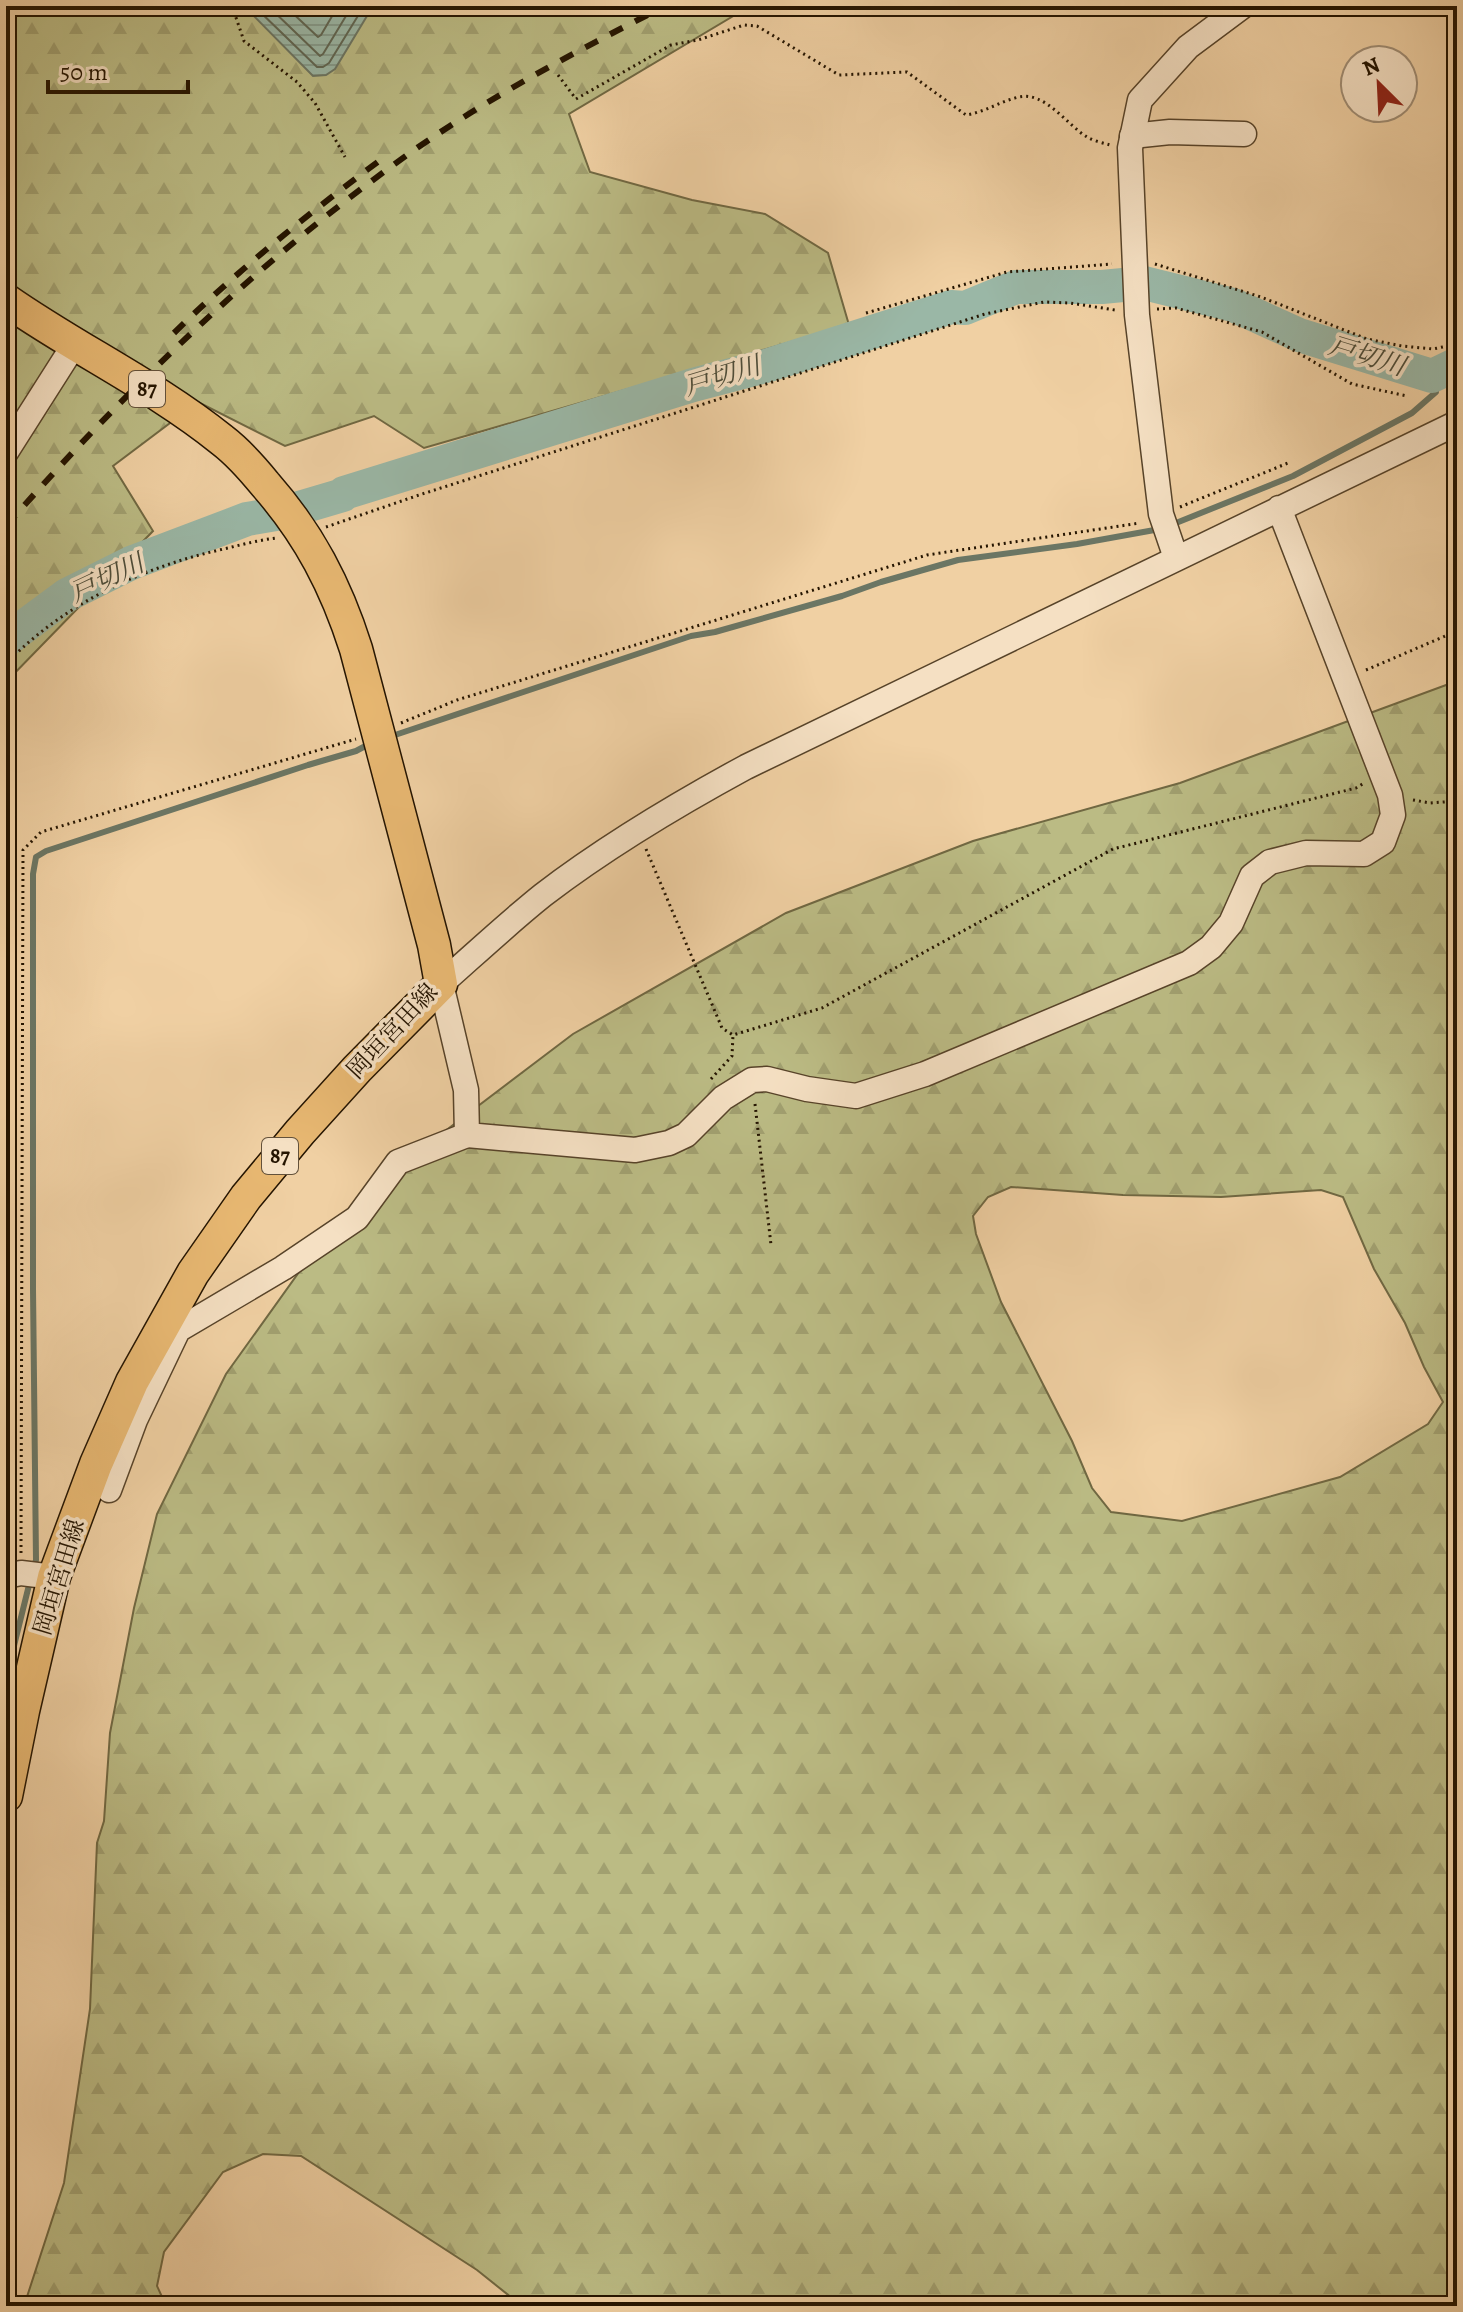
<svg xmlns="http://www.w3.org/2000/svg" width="1463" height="2312" viewBox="0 0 1463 2312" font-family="Alegreya,'Noto Serif JP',serif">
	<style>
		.forest { fill: url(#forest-firs); stroke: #706842; stroke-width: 2; fill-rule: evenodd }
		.water { fill: url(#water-rules); stroke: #6b7664; stroke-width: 2 }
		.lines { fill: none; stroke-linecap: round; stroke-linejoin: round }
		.shore { stroke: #5f6653; stroke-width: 2 }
		.stream { stroke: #6b7664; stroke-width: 6 }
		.river { stroke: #9ab7a6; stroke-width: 34 }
		.minor-casing { stroke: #574329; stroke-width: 27 }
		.major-casing { stroke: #241400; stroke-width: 35 }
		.path { stroke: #241400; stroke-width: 3; stroke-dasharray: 2 4; stroke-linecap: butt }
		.minor { stroke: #f5e0c3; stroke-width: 24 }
		.major { stroke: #e8b872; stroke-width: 32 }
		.rail { stroke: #241400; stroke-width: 6; stroke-dasharray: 14 14; stroke-linecap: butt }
		.labels { text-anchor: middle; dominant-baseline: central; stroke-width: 7; stroke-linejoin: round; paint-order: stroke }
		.shield { fill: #f5e0c3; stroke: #63513a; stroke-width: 2 }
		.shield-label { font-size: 22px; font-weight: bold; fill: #241400 }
		.street-label { font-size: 24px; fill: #241400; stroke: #f5e0c3 }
		.water-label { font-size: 26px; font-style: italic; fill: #4d4d3a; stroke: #f5e0c3 }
	</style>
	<defs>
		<pattern id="forest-firs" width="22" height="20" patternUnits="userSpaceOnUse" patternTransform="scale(2)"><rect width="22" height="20" fill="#bbbb84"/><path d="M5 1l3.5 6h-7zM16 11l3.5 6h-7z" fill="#a1a070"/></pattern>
		<pattern id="water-rules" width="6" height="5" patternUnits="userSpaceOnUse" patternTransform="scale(2)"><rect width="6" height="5" fill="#9ab7a6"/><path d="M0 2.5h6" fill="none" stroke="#859c8d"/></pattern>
	</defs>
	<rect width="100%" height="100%" fill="#f0d0a3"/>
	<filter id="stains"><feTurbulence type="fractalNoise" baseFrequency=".0025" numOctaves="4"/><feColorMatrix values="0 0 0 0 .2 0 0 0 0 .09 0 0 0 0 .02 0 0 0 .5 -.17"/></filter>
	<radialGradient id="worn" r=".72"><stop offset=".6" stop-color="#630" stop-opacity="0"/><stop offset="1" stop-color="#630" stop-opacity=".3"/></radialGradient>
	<g class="forest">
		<polygon points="6,6 750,6 569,114 590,172 692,200 765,214 828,253 849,325 424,448 374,416 285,446 198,402 113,466 153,531 6,682"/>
		<path d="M 1457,681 L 1457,2306 L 522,2306 L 477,2270 L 301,2156 L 263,2154 L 223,2172 L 164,2252 L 157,2286 L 163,2299 L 174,2306 L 24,2306 L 64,2183 L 90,2009 L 97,1843 L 104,1821 L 110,1733 L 134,1608 L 157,1514 L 226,1374 L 322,1240 L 428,1144 L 573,1034 L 786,913 L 973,841 L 1180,783 ZM 1011,1187 L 1123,1195 L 1221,1197 L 1321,1190 L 1343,1197 L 1374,1269 L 1405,1323 L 1424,1367 L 1443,1402 L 1428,1424 L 1340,1477 L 1182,1521 L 1111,1512 L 1092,1488 L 1072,1441 L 1001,1302 L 976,1234 L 973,1216 L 988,1197 Z"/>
	</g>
	<polygon class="water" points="244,6 373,6 335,69 326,75 313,76"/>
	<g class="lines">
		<g class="shore">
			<polyline points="254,6 317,67 323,67 329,63 364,6"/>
			<polyline points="268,6 320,56 323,54 352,6"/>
			<polyline points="285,6 318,37 321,35 338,6"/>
		</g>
		<g class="stream">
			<polyline points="1171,525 1293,476 1412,413 1436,392 1432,376"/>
			<polyline points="389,737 691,636 715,632 842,596 881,582 958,560 1077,544 1160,529"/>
			<polyline points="33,1570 36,1560 33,1289 33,874 36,857 46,851 308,765 356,751 371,743"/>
			<polyline points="6,1678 30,1581"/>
		</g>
		<polyline class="river" points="6,640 67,595 131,563 247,519 282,513 343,495 344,493 693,385 769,365 951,307 965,308 1016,287 1102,287 1144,283 1233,305 1299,335 1432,376 1457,364"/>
		<defs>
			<g id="minor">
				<polyline points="1132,136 1170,132 1244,134"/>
				<polyline points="6,452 74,345"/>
				<path d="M 1279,508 L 1390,795 L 1393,815 L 1383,842 L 1364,854 L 1306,853 L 1270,862 L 1252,876 L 1231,923 L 1211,947 L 1189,963 L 925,1074 L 856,1096 L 807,1089 L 767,1079 L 752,1080 L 723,1098 L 686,1135 L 669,1143 L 635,1150 L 467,1135 L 466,1090 L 441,984 C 475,954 508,923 543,895 C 607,846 676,805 746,767 L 1457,423"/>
				<polyline points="1176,558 1161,514 1137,315 1130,148 1140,100 1188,47 1243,6"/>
				<polyline points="109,1490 135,1420 178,1330 283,1268 357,1218 398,1162 467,1135"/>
				<polyline points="6,1576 21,1573 54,1577"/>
			</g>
			<path id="major" d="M 6,300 C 76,349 155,386 222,440 C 239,453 252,468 265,484 C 309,534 336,586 356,649 L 434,945 L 441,984 L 357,1069 L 300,1132 L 246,1197 L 193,1273 L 132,1382 L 96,1464 L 54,1577 L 23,1711 L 6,1796"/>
		</defs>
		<use href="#minor" class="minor-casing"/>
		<use href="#major" class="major-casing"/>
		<g class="path">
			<polyline points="232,6 244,41 297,82 315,103 345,157"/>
			<path d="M 558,75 L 576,99 L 671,45 L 698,40 L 744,25 L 757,26 L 839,75 L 907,72 L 966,115 C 985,112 1001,101 1019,97 C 1045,91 1067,125 1087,137 C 1094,141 1103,143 1110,145"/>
			<polyline points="1155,264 1261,297 1367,339 1402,346 1433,349 1457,344"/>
			<polyline points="1157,309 1176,308 1262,332 1352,384 1407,396"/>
			<polyline points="866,313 1007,272 1112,264"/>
			<polyline points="1180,507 1288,463"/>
			<polyline points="326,527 419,495 985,314 1044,302 1070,303 1115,310"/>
			<path d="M 6,664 C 65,602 145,566 228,548 C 244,544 260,540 276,538"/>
			<polyline points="1366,670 1457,631"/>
			<polyline points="401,723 457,700 927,555 1140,523"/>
			<polyline points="1413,800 1430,803 1457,801"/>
			<polyline points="646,849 722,1028 733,1035 822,1008 1113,849 1356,788 1364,783"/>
			<polyline points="711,1079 732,1056 733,1035"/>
			<polyline points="755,1104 771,1245"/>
			<polyline points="21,1553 23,850 41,832 356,739"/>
		</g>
		<use href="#minor" class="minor"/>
		<use href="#major" class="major"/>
		<g class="rail">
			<path d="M 174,333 C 238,270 308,214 379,161"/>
			<path d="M 6,526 C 123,393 249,270 392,166 C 477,103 571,54 665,6"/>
		</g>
	</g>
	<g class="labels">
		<g class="shield">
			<rect x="129" y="371" width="36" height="36" rx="6"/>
			<rect x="262" y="1138" width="36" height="36" rx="6"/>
		</g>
		<g class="shield-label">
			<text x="147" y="389">87</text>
			<text x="280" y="1156">87</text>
		</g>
		<g class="street-label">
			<text transform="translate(392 1031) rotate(-47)">岡垣宮田線</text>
			<text transform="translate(59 1577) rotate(-73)">岡垣宮田線</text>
		</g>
		<g class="water-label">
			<text transform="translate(1367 356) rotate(17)">戸切川</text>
			<text transform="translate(722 376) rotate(-17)">戸切川</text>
			<text transform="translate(107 578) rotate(-25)">戸切川</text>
		</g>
	</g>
	<rect width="1463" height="2312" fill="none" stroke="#f0d0a3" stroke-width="32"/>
	<rect x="8" y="8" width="1447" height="2296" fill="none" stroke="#241400" stroke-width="4"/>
	<rect x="16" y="16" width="1431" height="2280" fill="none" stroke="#241400" stroke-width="2"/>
	<g transform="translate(1379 84) rotate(336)"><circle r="38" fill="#f5e0c3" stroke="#a18e75" stroke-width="2"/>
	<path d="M0-6L14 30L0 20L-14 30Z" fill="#8f2418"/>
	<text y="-12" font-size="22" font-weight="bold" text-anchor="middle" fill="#241400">N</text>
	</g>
	<path d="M48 80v12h140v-12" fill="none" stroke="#241400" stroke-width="4"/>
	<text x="60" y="80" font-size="24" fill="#241400" stroke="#f5e0c3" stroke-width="6" paint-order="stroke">50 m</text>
	<rect width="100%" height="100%" filter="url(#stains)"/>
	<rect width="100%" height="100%" fill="url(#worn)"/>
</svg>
